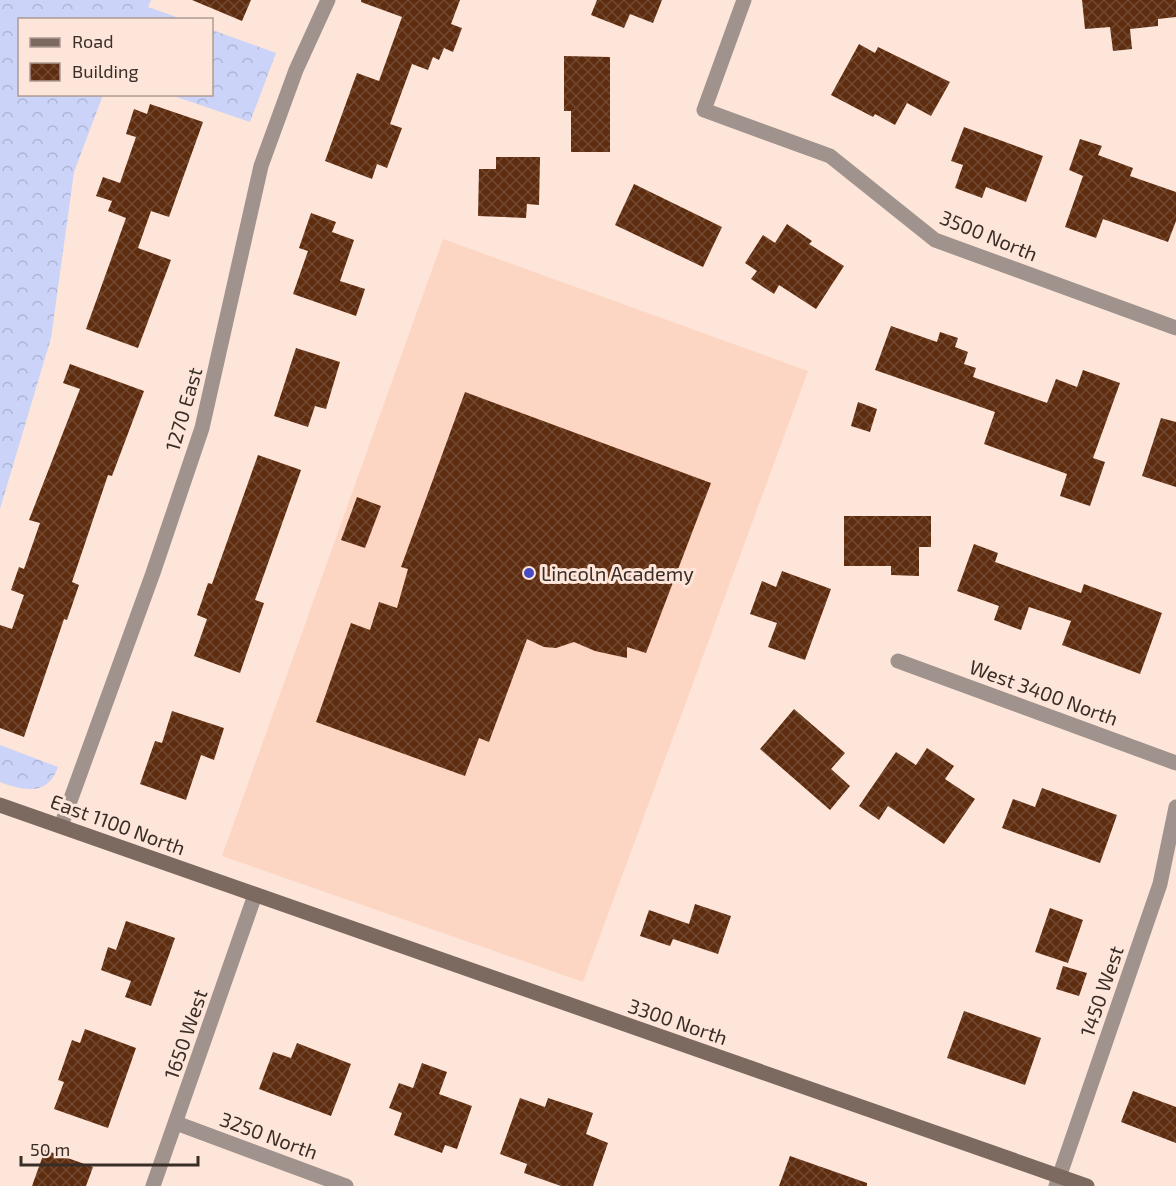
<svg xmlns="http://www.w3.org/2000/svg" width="1176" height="1186" viewBox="0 0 1176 1186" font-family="'Exo 2',sans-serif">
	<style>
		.built { fill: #fdd6c3 }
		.forest { fill: url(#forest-crowns) }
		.building { fill: url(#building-cross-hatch) }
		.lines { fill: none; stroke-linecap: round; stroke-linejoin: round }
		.street { stroke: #a0938d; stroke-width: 15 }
		.secondary { stroke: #7c6960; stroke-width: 15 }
		.poi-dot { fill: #464bc1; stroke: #fee5d9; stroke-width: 2 }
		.labels { text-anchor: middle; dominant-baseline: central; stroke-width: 6; stroke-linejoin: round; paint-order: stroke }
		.street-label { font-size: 20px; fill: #392d27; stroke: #fee5d9 }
		.poi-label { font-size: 20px; fill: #392d27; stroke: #fee5d9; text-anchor: start }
	</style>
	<defs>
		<pattern id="forest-crowns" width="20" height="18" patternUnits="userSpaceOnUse" patternTransform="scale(1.5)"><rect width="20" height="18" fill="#cbd3f8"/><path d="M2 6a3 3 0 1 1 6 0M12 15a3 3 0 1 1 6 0" fill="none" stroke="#afb5d5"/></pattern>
		<pattern id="building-cross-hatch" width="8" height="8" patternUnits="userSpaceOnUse" patternTransform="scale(1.5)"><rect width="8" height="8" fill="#5e2c0f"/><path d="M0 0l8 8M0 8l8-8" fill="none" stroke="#724a32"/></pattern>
	</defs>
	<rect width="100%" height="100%" fill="#fee5d9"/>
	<polygon class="built" points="443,239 808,371 583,982 222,856"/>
	<g class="forest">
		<polygon points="0,0 151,0 148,7 182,19 20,20 20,94 103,95 74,172 51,338 0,509"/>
		<polygon points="212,30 276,53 250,122 171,95 212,94"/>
		<path d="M 0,745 L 58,767 C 48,796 24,791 0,782 Z"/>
	</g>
	<g class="building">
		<polygon points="192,0 251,0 242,21"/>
		<polygon points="361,0 460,0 451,24 462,28 453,52 444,48 439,60 433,57 428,70 412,64 390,124 402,128 387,168 377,164 372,179 325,161 357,73 379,81 402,17 361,2"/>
		<polygon points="597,0 662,0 653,23 630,14 624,28 591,15"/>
		<polygon points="1082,0 1176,0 1176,17 1158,19 1158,26 1130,29 1132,49 1113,51 1110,27 1085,29"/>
		<polygon points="859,44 875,53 878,47 950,82 931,116 907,103 895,125 875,114 873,117 831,95"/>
		<polygon points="564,56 610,57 610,152 571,152 571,111 564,111"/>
		<polygon points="150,104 203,122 169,217 151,211 138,248 171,260 138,348 86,329 126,218 108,211 112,201 96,196 103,177 120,183 136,137 126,134 134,109 147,114"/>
		<polygon points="964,127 1043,156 1026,202 986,187 982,198 955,188 963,165 951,161"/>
		<polygon points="1080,139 1102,146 1098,155 1133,168 1130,176 1176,192 1176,221 1168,242 1103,219 1096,238 1065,227 1083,176 1069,170"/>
		<polygon points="496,157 540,157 539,205 527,204 526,218 478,216 479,169 496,169"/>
		<polygon points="634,184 722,227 703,267 615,225"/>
		<polygon points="311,213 336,222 332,232 354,240 340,281 365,289 356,316 293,294 308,251 299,248"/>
		<polygon points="787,224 812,241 809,244 844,266 816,309 779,285 774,294 751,279 757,271 745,263 763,235 775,243"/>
		<polygon points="891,326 937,342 940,332 958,338 955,347 968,352 964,364 976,368 973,377 1047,403 1056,379 1077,387 1083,370 1120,383 1093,458 1105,462 1090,506 1060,496 1067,474 984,444 995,412 875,370"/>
		<polygon points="296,348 340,362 326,409 315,406 308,427 274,416"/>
		<polygon points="70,364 144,391 112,476 108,475 72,582 79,585 67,620 64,619 24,737 0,728 0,625 12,629 24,595 11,590 19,567 24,569 40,523 29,520 80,389 63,383"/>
		<polygon points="465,392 711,483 646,653 627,647 627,658 595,651 574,642 556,648 544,647 527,639 489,742 479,738 465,776 316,722 351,623 370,630 379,602 397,608 408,569 401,567"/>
		<polygon points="858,402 877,409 870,432 851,426"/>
		<polygon points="1161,418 1176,422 1176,487 1142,476"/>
		<polygon points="258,455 301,470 255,600 264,603 240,673 194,656 207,619 197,615 208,583 212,584"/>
		<polygon points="357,497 381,506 365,548 341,540"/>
		<polygon points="844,516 931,516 931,547 919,547 919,576 891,575 891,566 844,566"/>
		<polygon points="974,544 998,553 995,562 1081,593 1084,584 1162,613 1140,674 1062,645 1071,621 1029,607 1021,630 994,620 999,606 957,591"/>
		<polygon points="782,571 831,589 805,660 768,647 777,623 750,614 762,581 776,587"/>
		<polygon points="794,709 845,753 831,769 850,786 830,810 760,749"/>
		<polygon points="172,711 224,728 214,760 201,755 186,800 140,784 155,741 162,743"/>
		<polygon points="927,748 954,766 945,779 975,799 944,844 888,806 879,820 859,806 896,752 916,765"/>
		<polygon points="1042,788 1117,815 1100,863 1002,828 1013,799 1035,807"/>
		<polygon points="695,904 731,916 718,954 673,939 670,946 640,936 649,910 689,924"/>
		<polygon points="1050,908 1083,920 1068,963 1035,952"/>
		<polygon points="126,921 175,938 151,1006 125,997 131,981 101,970 108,947 116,950"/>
		<polygon points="1063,966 1087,973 1079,996 1056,989"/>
		<polygon points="964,1011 1041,1038 1025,1085 947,1058"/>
		<polygon points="85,1029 136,1048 108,1128 54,1109 64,1082 58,1080 72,1040 80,1043"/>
		<polygon points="297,1043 351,1064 331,1116 259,1089 273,1052 291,1058"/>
		<polygon points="422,1063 447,1072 439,1094 472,1106 457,1149 445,1145 442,1153 394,1135 402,1113 389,1108 399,1083 413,1088"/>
		<polygon points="1133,1091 1176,1107 1176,1143 1121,1122"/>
		<polygon points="520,1098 545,1107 548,1098 593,1113 586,1134 608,1143 593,1186 561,1186 524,1173 527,1164 500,1154"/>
		<polygon points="45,1150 93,1167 86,1186 32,1186"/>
		<polygon points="790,1156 867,1183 867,1186 779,1186"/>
	</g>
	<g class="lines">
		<g class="street">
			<polyline points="744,0 704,110 830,156 935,240 1176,328"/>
			<polyline points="898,661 1176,763"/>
			<polyline points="61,826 153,573 202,428 261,166 296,70 328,0"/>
			<polyline points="176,1123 346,1186"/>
			<polyline points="153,1186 255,895"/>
			<polyline points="1056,1186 1160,884 1176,807"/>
		</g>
		<polyline class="secondary" points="0,805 1087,1186"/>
	</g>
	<circle class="poi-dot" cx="529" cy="573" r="6"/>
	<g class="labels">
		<g class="street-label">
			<text transform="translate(989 235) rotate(22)">3500 North</text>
			<text transform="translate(183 409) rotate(-74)">1270 East</text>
			<text transform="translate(1044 692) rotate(20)">West 3400 North</text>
			<text transform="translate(118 824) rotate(20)">East 1100 North</text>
			<text transform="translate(1101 991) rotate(-71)">1450 West</text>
			<text transform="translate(678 1021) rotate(19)">3300 North</text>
			<text transform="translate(185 1034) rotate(-71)">1650 West</text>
			<text transform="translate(269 1135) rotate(20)">3250 North</text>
		</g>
		<g class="poi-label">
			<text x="541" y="573">Lincoln Academy</text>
		</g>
	</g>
	<rect x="18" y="18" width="195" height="78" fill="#fee5d9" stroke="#af9b92" stroke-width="1.5"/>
	<rect x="30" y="38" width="30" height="9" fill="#7c6960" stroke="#af9b92" stroke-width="1.5"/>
	<text x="72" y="48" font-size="18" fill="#392d27">Road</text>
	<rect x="30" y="63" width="30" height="18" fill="url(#building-cross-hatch)" stroke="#af9b92" stroke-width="1.5"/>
	<text x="72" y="78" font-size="18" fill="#392d27">Building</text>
	<path d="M21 1156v9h177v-9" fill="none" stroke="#392d27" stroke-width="3"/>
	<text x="30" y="1156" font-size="18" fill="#392d27" stroke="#fee5d9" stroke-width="4.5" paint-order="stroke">50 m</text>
</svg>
